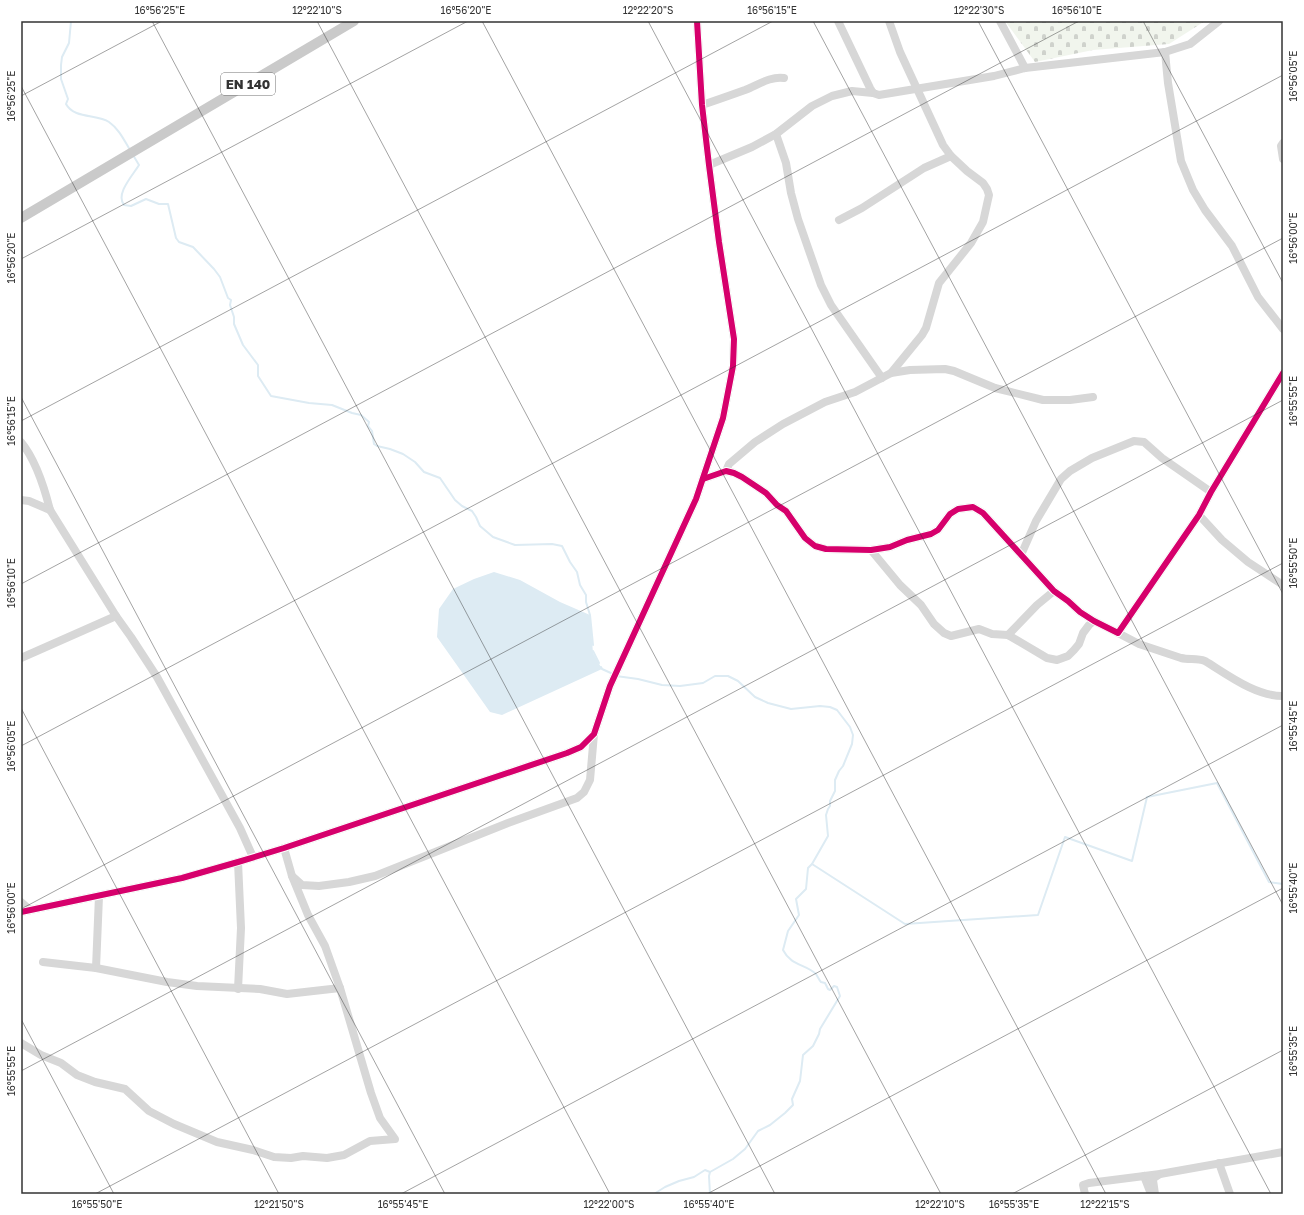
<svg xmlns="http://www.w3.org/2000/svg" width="1304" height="1215" viewBox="0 0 1304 1215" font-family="'Golos Text',sans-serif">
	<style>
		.cemetery { fill: url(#cemetery-stones) }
		.water { fill: #ddebf3 }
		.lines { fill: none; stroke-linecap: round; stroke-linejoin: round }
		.stream { stroke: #ddebf3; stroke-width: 2 }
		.minor { stroke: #d7d7d7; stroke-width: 8 }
		.major { stroke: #cacaca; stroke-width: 10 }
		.cycleway-casing { stroke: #fff; stroke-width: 8 }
		.cycleway { stroke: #d6006c; stroke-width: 6 }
		.ticks { fill: none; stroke: #333; stroke-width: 1; stroke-opacity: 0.45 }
		.labels { text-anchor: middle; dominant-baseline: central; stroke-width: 4; stroke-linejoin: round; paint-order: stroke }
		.shield { fill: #fff; stroke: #707070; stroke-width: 1 }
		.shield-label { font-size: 13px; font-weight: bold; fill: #333 }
		.neatline { fill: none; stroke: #333; stroke-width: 1.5 }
		.ticks-label { font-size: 10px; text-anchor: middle; fill: #333 }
	</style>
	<defs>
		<pattern id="cemetery-stones" width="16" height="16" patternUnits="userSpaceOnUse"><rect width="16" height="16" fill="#f1f5ed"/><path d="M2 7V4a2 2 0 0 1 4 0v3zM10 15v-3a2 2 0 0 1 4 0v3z" fill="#cfd2cc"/></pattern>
	</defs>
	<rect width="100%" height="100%" fill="#fff"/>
	<polygon class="cemetery" points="1005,21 1205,21 1169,44 1093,50 1035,62"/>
	<polygon class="water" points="494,572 520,580 560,602 590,615 593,653 602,669 502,715 490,712 437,637 439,609 453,589 474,579"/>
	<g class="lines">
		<g class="stream">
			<path d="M 71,21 L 69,43 L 62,57 L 61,65 L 61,79 L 68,99 L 66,104 C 74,119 97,114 109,122 C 119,129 124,140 130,150"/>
			<path d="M 133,155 L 139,165 C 133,175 115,194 124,205 L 131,206 L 146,199 L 159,204 L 168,204 L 176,238 L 179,242 L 193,247 L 214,269 L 220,277 L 228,298 L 231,300 L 230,305 L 234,317 L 234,324 L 243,345 L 258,365 L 258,376 L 271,396 L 309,403 L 332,405 L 352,413 L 361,415 L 369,422 L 368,426 L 372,431 L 374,444 L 377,446 L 390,449 L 403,454 L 415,462 L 424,472 L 440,478 L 455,500 L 462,506 L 472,511 L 476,517 L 480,526 L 493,537 L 515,545 L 552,544 L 562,546 L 570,562 L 577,572 L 580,585 L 586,595 L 586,602 L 590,615 L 593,645"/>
			<polyline points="593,651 599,663"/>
			<polyline points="601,667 602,669 613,674"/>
			<polyline points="616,676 638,679 662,685 680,686 703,683 715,676 728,676 738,681 755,697 768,703 791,709 820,706 830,707 837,710 850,727 853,735 852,744 843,766 839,771 835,780 835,791 830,801 830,806 828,809 826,815 828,836 812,864 905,924 1038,915 1065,837 1132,861 1147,797 1217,783 1269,882 1283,884"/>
			<polyline points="710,1172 709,1176 710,1194"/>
			<path d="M 654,1194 L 665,1187 L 679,1181 L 694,1177 L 705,1170 L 710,1172 L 733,1159 L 745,1149 L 758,1131 L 770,1125 L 785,1113 L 793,1105 L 792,1099 L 800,1081 L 803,1055 L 813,1046 L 819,1034 L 820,1029 L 840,996 L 837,987 L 834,986 L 830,990 L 828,989 L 825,983 L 821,982 C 819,980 818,977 816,974 C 806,964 791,966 783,950 L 788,931 L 799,915 L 796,899 L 806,889 L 808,868 L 812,864"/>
		</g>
		<g class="minor">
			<polyline points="838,21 870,88 873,93 879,95 994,76 1025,68 1165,52 1190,44 1219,21"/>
			<polyline points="889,21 900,52 943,145 951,156 967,171 983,183 987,189 989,195 983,222 971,243 939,283 926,328 922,335 891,373"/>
			<polyline points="1000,21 1025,68"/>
			<polyline points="1165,52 1168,83 1181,161 1193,190 1205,210 1232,246 1258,297 1283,329"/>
			<path d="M 702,105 C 717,100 731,95 745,90 C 758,85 770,76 784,78"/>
			<polyline points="776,134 786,163 791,193 798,219 821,285 831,305 882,378"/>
			<polyline points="1283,143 1281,146 1283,159"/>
			<polyline points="709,165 752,147 776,134 812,106 832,96 852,91 873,93"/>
			<polyline points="839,220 862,208 924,168 951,156"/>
			<path d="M 21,442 C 35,459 45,490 50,510 L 116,616 L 131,637 L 157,677 L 240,828 L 253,857"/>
			<polyline points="726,471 729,464 755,442 783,424 825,402 855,392 891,373 910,370 945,369 954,371 995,388 1043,400 1070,400 1093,397"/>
			<polyline points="703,479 726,471 734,473 742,477 766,493 777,505 786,511 805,538 815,546 826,549 871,550 890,547 907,540 931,534 938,530 950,514 958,509 973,507 983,513 1054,591 1068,601 1080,612 1094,621 1118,633 1199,515 1211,492 1283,373"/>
			<polyline points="21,500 29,501 50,510"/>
			<polyline points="1199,515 1222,540 1248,562 1283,585"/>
			<polyline points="871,550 900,585 921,605 934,624 944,633 951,636 979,629 992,634 1008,635 1047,658 1057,660 1068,656 1074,650 1079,644 1083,633 1089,625 1094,621"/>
			<polyline points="1021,555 1036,521 1061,479 1070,471 1092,458 1134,441 1144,442 1162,458 1211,492"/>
			<path d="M 1118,633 L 1139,644 L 1181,658 C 1189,660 1197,658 1205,661 C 1228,675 1255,696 1283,696"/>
			<polyline points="1008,635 1037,605 1054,591"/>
			<polyline points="21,658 116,616"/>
			<polyline points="284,848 292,876 302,885 319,886 349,882 375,876 508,823 577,798 584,792 590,780 594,734"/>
			<polyline points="238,862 241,928 238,989"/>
			<polyline points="21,902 30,910"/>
			<polyline points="21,912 182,878 238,862 284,848 567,753 581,747 594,734 610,686 696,499 723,418 733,366 734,339 719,242 709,165 702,105 697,21"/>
			<polyline points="43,962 96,968 167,982 197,986 260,989 287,994 340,988"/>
			<polyline points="96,968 99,896"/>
			<polyline points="21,1043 41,1055 61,1063 77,1075 95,1082 125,1089 149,1111 174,1124 217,1142 253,1150 274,1157 291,1158 303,1156 327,1158 344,1155 370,1141 395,1139 380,1118 371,1093 340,988 325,946 308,915 292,876"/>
			<polyline points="1219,1163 1230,1194"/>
			<polyline points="1144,1176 1151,1194"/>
			<polyline points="1085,1194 1083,1185 1089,1183 1160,1174 1283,1152"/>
			<polyline points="1155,1194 1153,1180 1154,1178 1160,1174"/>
		</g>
		<polyline class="major" points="21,218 354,21"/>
		<defs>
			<g id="cycleway">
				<polyline points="703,479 726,471 734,473 742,477 766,493 777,505 786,511 805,538 815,546 826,549 871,550 890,547 907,540 931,534 938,530 950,514 958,509 973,507 983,513 1054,591 1068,601 1080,612 1094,621 1118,633 1199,515 1211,492 1283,373"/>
				<polyline points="21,912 182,878 238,862 284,848 567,753 581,747 594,734 610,686 696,499 723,418 733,366 734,339 719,242 709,165 702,105 697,21"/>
			</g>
		</defs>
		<use href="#cycleway" class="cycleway-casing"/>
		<use href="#cycleway" class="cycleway"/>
	</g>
	<path class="ticks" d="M 152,21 L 775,1194M 317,21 L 941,1194M 482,21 L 1106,1194M 648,21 L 1271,1194M 813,21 L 1283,905M 978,21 L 1283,594M 1143,21 L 1283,283M 21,86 L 610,1194M 21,96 L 162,21M 21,259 L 468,21M 21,397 L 445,1194M 21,421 L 773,21M 21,584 L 1079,21M 21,708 L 279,1194M 21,746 L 1283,75M 21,909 L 1283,238M 21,1019 L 114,1194M 21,1071 L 1283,400M 95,1194 L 1283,563M 401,1194 L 1283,725M 707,1194 L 1283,888M 1012,1194 L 1283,1050"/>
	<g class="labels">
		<rect class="shield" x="221" y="73" width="54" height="22" rx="3"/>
		<g class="shield-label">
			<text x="248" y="84">EN 140</text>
		</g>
	</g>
	<rect width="1304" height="1215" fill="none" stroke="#ffffff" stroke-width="44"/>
	<rect x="22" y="22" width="1260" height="1171" class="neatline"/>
	<g class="ticks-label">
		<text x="160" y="14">16°56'25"E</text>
		<text x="317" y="14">12°22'10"S</text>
		<text x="466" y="14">16°56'20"E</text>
		<text x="648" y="14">12°22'20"S</text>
		<text x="772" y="14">16°56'15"E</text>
		<text x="979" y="14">12°22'30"S</text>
		<text x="1077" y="14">16°56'10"E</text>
		<text transform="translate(1293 76) rotate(-90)" y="4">16°56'05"E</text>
		<text transform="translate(11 96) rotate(-90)" y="4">16°56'25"E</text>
		<text transform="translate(1293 238) rotate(-90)" y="4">16°56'00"E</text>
		<text transform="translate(11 258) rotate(-90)" y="4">16°56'20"E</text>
		<text transform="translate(1293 401) rotate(-90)" y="4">16°55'55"E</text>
		<text transform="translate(11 421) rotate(-90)" y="4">16°56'15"E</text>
		<text transform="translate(1293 563) rotate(-90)" y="4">16°55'50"E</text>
		<text transform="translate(11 583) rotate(-90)" y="4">16°56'10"E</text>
		<text transform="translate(1293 726) rotate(-90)" y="4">16°55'45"E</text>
		<text transform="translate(11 746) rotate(-90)" y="4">16°56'05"E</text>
		<text transform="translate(1293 888) rotate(-90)" y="4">16°55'40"E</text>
		<text transform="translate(11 908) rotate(-90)" y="4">16°56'00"E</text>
		<text transform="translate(1293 1051) rotate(-90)" y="4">16°55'35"E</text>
		<text transform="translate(11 1071) rotate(-90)" y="4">16°55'55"E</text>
		<text x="97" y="1208">16°55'50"E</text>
		<text x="279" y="1208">12°21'50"S</text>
		<text x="403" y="1208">16°55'45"E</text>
		<text x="609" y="1208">12°22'00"S</text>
		<text x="709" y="1208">16°55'40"E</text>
		<text x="940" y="1208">12°22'10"S</text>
		<text x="1014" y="1208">16°55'35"E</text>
		<text x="1105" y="1208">12°22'15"S</text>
	</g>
</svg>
